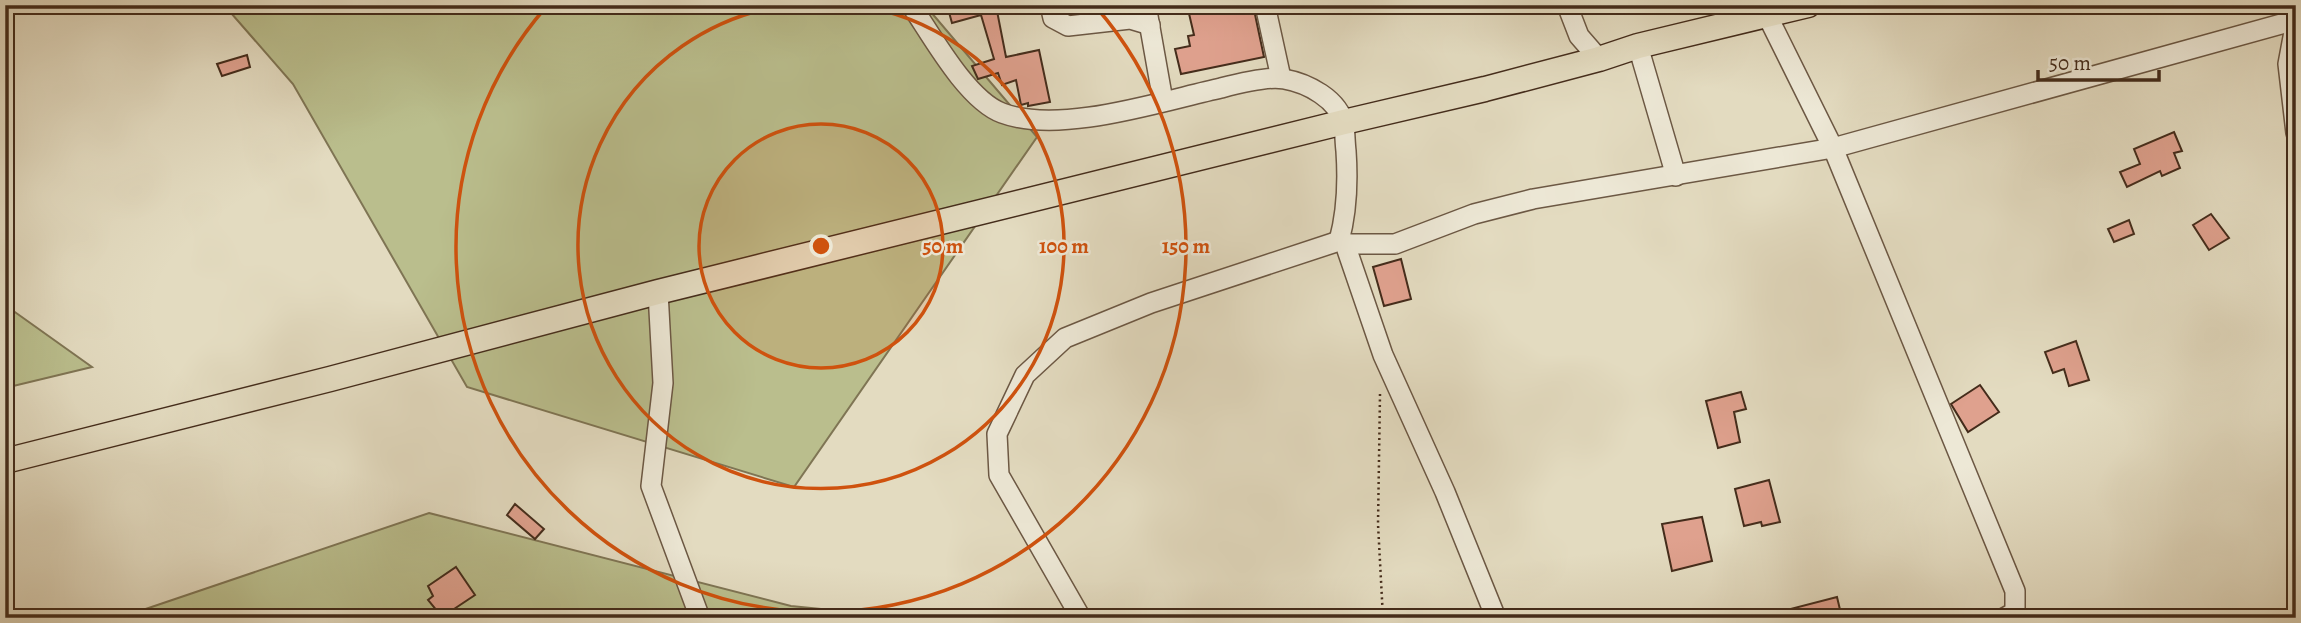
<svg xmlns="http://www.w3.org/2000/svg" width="2301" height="623" viewBox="0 0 2301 623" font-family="Alegreya,serif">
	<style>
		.green { fill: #babe8d; stroke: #7f7554; stroke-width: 2 }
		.building { fill: #dfa18e; stroke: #442c1b; stroke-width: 2 }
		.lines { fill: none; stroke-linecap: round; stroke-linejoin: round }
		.minor-casing { stroke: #6c5844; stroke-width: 22 }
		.major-casing { stroke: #442c1b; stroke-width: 27 }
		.path { stroke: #442c1b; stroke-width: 2.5; stroke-dasharray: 2 3.5; stroke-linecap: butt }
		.minor { stroke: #ede8d6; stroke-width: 19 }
		.major { stroke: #e3dbc0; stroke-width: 24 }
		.ring { fill: none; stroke: #cf520e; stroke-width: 3.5 }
		.centre { fill: #cf520e; stroke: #ede8d6; stroke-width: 3.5 }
		.ring-label { font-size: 21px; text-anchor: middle; font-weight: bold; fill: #cf520e; stroke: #ede8d6; stroke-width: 5; stroke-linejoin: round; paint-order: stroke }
	</style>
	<rect width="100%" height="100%" fill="#e3dbc0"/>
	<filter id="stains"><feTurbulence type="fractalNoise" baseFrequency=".00286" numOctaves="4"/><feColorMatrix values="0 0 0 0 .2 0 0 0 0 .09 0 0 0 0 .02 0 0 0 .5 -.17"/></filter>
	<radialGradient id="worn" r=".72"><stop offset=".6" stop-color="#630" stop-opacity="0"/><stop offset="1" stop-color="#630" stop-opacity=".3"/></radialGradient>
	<g class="green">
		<polygon points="224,5 925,5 1037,137 794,487 467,387 293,84"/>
		<polygon points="5,305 92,367 5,388"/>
		<polygon points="429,513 791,606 911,618 119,618"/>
	</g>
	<g class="building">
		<polygon points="947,5 1002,5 1003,9 997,11 1006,57 1039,50 1050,102 1028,106 1028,103 1021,105 1016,80 1002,85 998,73 978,79 972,66 994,59 981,15 952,23"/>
		<polygon points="1187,5 1253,5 1264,57 1181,74 1175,49 1190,46 1188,36 1194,35"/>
		<polygon points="247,55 250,67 222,76 217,64"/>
		<polygon points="2174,132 2182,151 2174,153 2180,168 2162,176 2160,171 2127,187 2120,172 2140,164 2134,149"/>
		<polygon points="2211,214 2229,238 2209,250 2193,225"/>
		<polygon points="2129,220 2134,234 2114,242 2108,229"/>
		<polygon points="1401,259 1411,299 1384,306 1373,267"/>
		<polygon points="2076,341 2089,380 2069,386 2064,369 2053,373 2045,352"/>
		<polygon points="1980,385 1999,412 1968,432 1951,404"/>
		<polygon points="1741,392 1746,409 1734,412 1740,442 1718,448 1706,401"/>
		<polygon points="1769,480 1780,522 1762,526 1761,522 1744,526 1735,489"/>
		<polygon points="515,504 544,529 535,539 507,515"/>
		<polygon points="1702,517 1712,561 1672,571 1662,524"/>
		<polygon points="456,567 475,595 442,617 428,600 433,596 428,586"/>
		<polygon points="1837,597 1842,618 1771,618 1771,614"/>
	</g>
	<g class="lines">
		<defs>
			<g id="minor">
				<path d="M 911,5 C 932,36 967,100 1002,113 C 1060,135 1162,101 1221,88 C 1236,84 1269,76 1284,79 C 1307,83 1339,99 1344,125 C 1345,133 1345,143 1346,151 C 1348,180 1347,212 1339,241"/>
				<polyline points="1050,5 1053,18 1068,26 1130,19 1150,25"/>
				<polyline points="1146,5 1163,101"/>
				<polyline points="1265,5 1281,78"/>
				<polyline points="1567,5 1579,36 1599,59"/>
				<polyline points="1767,15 1833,148 2015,591 2015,612 2004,618"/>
				<polyline points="2296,21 2288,64 2296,133"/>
				<polyline points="1638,46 1676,176"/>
				<polyline points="1349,244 1347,250 1383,355 1445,492 1496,618"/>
				<polyline points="658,292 663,383 651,486 700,618"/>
				<polyline points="1081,618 999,475 997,434 1025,375 1065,338 1151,303 1339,241 1349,244 1395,244 1474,214 1533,199 1833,148 2296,20"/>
			</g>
			<polyline id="major" points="5,461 330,379 658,292 1344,122 1485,89 1599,59 1638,46 1808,5"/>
		</defs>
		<use href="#minor" class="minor-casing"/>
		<use href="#major" class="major-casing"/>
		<polyline class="path" points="1380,394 1378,524 1383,618"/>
		<use href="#minor" class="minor"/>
		<use href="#major" class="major"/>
	</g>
	<circle cx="821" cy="246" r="122" fill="#cf520e" fill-opacity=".12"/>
	<g class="ring">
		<circle cx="821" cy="246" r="122"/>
		<path d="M855 5A243 243 0 1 1 787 5"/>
		<path d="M1096 7A365 365 0 1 1 546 7"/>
	</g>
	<circle cx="821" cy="246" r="10" class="centre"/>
	<g class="ring-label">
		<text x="943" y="253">50 m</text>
		<text x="1064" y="253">100 m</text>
		<text x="1186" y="253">150 m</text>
	</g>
	<rect width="2301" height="623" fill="none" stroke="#e3dbc0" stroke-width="28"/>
	<rect x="7" y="7" width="2287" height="609" fill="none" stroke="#442c1b" stroke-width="3.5"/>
	<rect x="14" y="14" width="2273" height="595" fill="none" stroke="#442c1b" stroke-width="2"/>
	<path d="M2038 70v10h121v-10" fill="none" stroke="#442c1b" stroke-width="3.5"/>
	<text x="2049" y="70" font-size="21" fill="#442c1b" stroke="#ede8d6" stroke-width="5" paint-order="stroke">50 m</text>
	<rect width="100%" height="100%" filter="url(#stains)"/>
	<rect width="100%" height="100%" fill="url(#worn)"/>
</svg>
